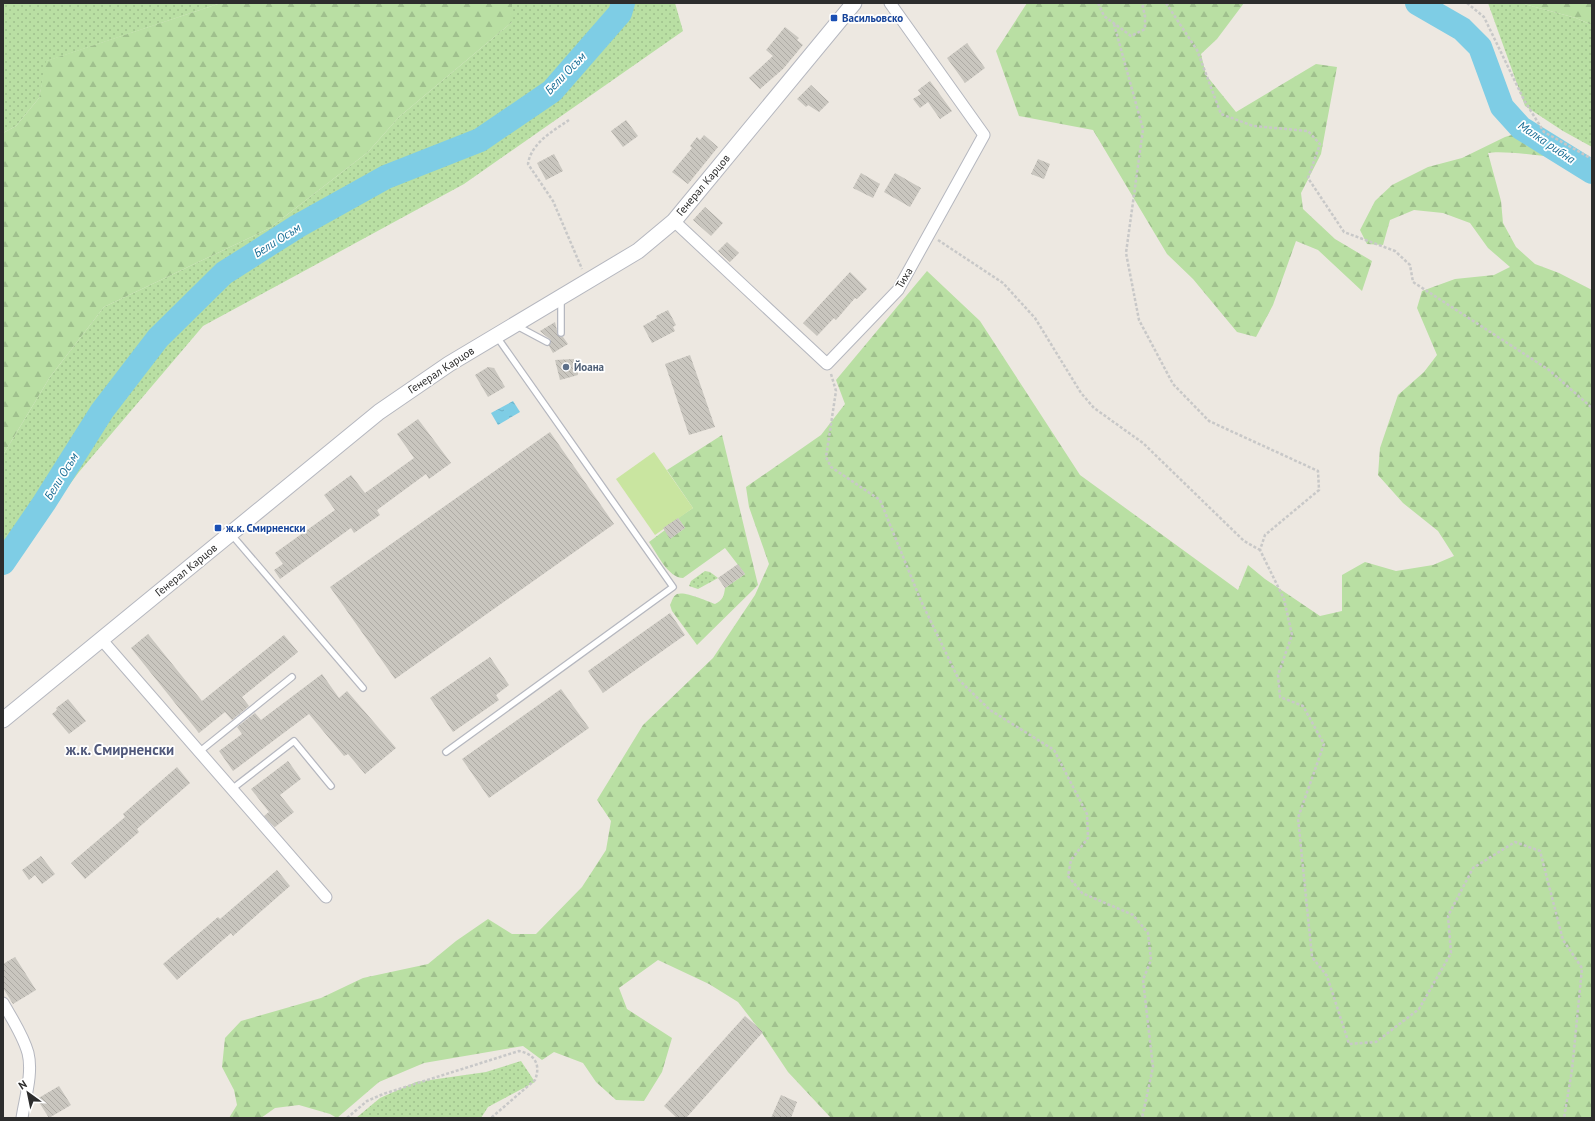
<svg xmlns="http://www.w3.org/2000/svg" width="1595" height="1121" viewBox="0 0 1595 1121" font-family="'PT Sans',sans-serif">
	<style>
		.grass { fill: url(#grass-dots) }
		.forest { fill: url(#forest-firs) }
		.pitch { fill: #c9e5a0 }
		.water { fill: url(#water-ripples) }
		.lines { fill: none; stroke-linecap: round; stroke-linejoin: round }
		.river { stroke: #7ecde5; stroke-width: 24 }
		.building { fill: url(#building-back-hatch) }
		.service-casing { stroke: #b5b7bf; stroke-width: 8 }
		.minor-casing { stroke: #b5b7bf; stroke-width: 13 }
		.secondary-casing { stroke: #b5b7bf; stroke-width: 17 }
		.path { stroke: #c8c8c8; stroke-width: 2.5; stroke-dasharray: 3 2; stroke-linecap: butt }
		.service { stroke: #fff; stroke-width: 5.5 }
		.minor { stroke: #fff; stroke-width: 11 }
		.secondary { stroke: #fff; stroke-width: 15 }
		.transit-dot { fill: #1a4fb4; stroke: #fff; stroke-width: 1.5 }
		.service-dot { fill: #5c6f8a; stroke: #fff; stroke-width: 1.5 }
		.labels { text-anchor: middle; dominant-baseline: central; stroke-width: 3.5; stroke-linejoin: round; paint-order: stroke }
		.transit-label { font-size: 11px; font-weight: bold; fill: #164399; stroke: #fff; text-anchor: start }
		.street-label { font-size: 11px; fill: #2d2d2d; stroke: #fff }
		.service-label { font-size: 11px; font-weight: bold; fill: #4e5e75; stroke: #fff; text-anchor: start }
		.water-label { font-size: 12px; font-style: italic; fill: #1a6e95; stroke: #fff }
		.district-label { font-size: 15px; font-weight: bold; fill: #51597b; stroke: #fff }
	</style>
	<defs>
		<pattern id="grass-dots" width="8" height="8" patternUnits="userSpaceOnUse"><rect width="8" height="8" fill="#b9dfa3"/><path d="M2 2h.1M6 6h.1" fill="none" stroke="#9fc08d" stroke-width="1.8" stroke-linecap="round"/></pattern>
		<pattern id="forest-firs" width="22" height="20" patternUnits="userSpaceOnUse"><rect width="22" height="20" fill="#b9dfa3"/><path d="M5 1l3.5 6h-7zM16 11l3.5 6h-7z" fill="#9fc08d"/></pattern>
		<pattern id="water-ripples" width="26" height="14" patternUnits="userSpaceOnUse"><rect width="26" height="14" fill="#7ecde5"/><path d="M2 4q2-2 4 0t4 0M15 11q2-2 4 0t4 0" fill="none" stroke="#6db0c5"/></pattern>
		<pattern id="building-back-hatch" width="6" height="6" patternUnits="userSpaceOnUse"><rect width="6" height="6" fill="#c9c6bf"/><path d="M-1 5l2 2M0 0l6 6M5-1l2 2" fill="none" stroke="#adaaa4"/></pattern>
	</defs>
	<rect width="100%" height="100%" fill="#ede8e1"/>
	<g class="grass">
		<polygon points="3,3 221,3 47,61 39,98 16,126 3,133"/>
		<polygon points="512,3 675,3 683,31 464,184 203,326 79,472 3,573 3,455 50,377 104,307 270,228 368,152 399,117 512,22"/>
		<polygon points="1488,3 1520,3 1576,18 1592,25 1592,147 1563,131 1525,106"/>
		<polygon points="705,571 710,572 718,578 698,589 689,586 691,581"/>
		<polygon points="521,1061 535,1082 488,1107 481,1118 356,1118 380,1098 416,1082 486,1072"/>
	</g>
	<g class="forest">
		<polygon points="221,3 512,3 512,22 399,117 368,152 270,228 104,307 50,377 3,455 3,133 16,126 39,98 46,61"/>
		<polygon points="1027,3 1244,3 1217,39 1201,54 1206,75 1236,112 1316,64 1337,67 1321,154 1301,193 1303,209 1335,239 1372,261 1362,291 1318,250 1296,241 1273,305 1256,337 1237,332 1193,279 1167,254 1093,130 1019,116 996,51"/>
		<polygon points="1520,3 1592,3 1592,25 1576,18"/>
		<path d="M 1521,132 L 1557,157 C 1539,156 1502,150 1488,153 L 1501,201 L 1503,223 L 1516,247 L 1535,264 L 1559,273 L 1592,290 L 1592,1118 L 831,1118 L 788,1072 L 762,1033 L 738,1002 L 709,984 L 658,960 L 619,988 L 627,1009 L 672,1038 L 662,1072 L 644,1101 L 616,1100 L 596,1082 L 583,1063 L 554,1052 L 542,1060 L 523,1046 L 424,1063 L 379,1082 L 337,1118 L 330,1114 L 299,1105 L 275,1108 L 261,1118 L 229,1118 L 237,1105 L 234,1090 L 222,1067 L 225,1038 L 241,1021 L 321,998 L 363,978 L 428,964 L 456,941 L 488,919 L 512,934 L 536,934 L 582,887 L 606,850 L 611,821 L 597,800 L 643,725 L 713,658 L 755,595 L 769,564 L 749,507 L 746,487 L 821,435 L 845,404 L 836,380 L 927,271 L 980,321 L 1080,475 L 1238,590 L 1248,565 L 1265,579 L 1320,616 L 1342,611 L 1342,575 L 1365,562 L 1396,571 L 1433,565 L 1454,556 L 1438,531 L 1403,503 L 1378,475 L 1380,448 L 1398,395 L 1424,372 L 1437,355 L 1417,308 L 1422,291 L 1455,279 L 1494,275 L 1510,267 L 1488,248 L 1470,223 L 1443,213 L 1414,210 L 1390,220 L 1383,245 L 1367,244 L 1360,230 L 1375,201 L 1392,185 L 1428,167 L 1462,158 L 1505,137 Z"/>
		<path d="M 722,435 L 758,585 L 697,645 L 672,611 L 670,605 C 672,601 673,596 677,594 C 685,591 707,601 715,604 C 723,600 724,596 725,588 L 745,574 L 725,548 L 683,578 C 668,578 657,553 649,542 L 665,530 L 671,538 L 685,528 L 678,518 L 693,508 L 667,470 Z"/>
	</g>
	<polygon class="pitch" points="654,452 693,508 655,535 616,479"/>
	<polygon class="water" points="513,401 520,412 498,425 491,413"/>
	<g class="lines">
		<g class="river">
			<polyline points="1417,3 1462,29 1480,47 1502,107 1521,128 1592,172"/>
			<polyline points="3,563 44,503 102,411 158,338 224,273 298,226 386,177 480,140 552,91 620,13 623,3"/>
		</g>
	</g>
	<g class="building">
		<polygon points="785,27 799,38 797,40 803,45 783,69 760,89 749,78 773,56 766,50"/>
		<polygon points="967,43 985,68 965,83 947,58"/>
		<polygon points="930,81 952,111 940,119 928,102 920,108 913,99 921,94 918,90"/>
		<polygon points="811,85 829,102 819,112 808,105 806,107 797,99"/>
		<polygon points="626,120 638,136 623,147 611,131"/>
		<polygon points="704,135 718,147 688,184 672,172 692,148 690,146 697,137 700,140"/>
		<polygon points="554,154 563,171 546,180 537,163"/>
		<polygon points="1038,159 1050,164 1044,179 1031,174"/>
		<polygon points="861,173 880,184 873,198 853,188"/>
		<polygon points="895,173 921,188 910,207 884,192"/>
		<polygon points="705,207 723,223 711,236 693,220"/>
		<polygon points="727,242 739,253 730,262 718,251"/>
		<polygon points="850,272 867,289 857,299 855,298 836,320 834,318 817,336 803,323"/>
		<polygon points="668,310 676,325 673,327 675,331 652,343 643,326 657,318 656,316"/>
		<polygon points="555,322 558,335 563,337 568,344 553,353 549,346 551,340 540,331"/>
		<polygon points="690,355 715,427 689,435 665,364"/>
		<polygon points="574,359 578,375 560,380 555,360"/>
		<polygon points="488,367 494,368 505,387 488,397 475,375"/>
		<polygon points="418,419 451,463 429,479 426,474 377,510 380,515 354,533 351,528 280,579 274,570 283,564 275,553 335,510 324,495 351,475 365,493 414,458 397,434"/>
		<polygon points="550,432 614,524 395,679 330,587"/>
		<polygon points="678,518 685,528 670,539 663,528"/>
		<polygon points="738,564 745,574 725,588 718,578"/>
		<polygon points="670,613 685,635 603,693 588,671"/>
		<polygon points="148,634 202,701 284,635 298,652 242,697 249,706 232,720 225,712 199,733 131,648"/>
		<polygon points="490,657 509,685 496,695 499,700 453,732 430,698"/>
		<polygon points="322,674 339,698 347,691 396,748 365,774 348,754 344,756 309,714 233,771 219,751 242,734 237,727 255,713 261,720"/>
		<polygon points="561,689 589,728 489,798 462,759"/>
		<polygon points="68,699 86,721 69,734 52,714 57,710 56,708"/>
		<polygon points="288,761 301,779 280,795 294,812 275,827 264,816 269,812 251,789"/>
		<polygon points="177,767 190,783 137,829 139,832 85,879 71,863 125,817 123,814"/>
		<polygon points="41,856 55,874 42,884 35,875 29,880 22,870"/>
		<polygon points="277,870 290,886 233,936 231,933 177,980 163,964 218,917 220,919"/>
		<polygon points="15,957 36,990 13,1004 3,988 3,964"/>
		<polygon points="745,1016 763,1032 686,1118 677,1118 664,1106"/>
		<polygon points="59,1086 71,1105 49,1118 37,1099"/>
		<polygon points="781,1095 797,1102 791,1118 771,1118"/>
	</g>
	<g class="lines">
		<defs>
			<g id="service">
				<polyline points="561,299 561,333"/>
				<polyline points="517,326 547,342"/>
				<polyline points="231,534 363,688"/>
				<polyline points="199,752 292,677"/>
				<polyline points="446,752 673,587 497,337"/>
				<polyline points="232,789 294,741 331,786"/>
			</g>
			<g id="minor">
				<polyline points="674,221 827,364 898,290 984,135 890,3"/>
				<polyline points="101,639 326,897"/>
				<path d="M 3,1003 C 12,1019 23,1035 28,1053 C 33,1073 25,1098 22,1118"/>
			</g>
			<polyline id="secondary" points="3,720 379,412 449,364 638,251 674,221 854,3"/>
		</defs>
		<use href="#service" class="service-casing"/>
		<use href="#minor" class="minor-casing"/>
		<use href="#secondary" class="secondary-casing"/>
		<g class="path">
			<polyline points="1098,3 1104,16 1131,36 1145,29 1145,16 1142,3"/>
			<polyline points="1166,3 1197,50 1221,114 1253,126 1308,131 1320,144 1308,178 1344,232 1395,251 1410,265 1413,282 1549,370 1592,408"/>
			<polyline points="1467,3 1484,17 1524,100 1544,132 1592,159"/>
			<polyline points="1114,24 1143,129 1126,253 1139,320 1173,384 1209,421 1318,471 1319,490 1265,535 1260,550 1284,599 1292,635 1278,675 1280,697 1303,706 1324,744 1298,818 1312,957 1327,976 1349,1044 1376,1042 1419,1009 1451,953 1448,916 1473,868 1515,842 1540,851 1563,940 1582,968 1572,1070 1564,1118"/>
			<path d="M 569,120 C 553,131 531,143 528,164 L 553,201 L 582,269"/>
			<polyline points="938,240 1003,283 1035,318 1081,393 1094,408 1143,443 1244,541 1260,550"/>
			<polyline points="831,374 836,391 826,457 831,467 880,500 921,601 959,680 990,710 1054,750 1087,814 1088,838 1071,860 1068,876 1082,893 1133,915 1148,933 1151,960 1143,980 1153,1067 1142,1118"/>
			<path d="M 347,1118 L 367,1101 L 383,1094 L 519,1051 C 535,1054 541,1065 535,1080 L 491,1118"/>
		</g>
		<use href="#service" class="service"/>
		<use href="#minor" class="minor"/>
		<use href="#secondary" class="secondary"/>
	</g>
	<g class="transit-dot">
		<rect x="830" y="14" width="8" height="8" rx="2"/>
		<rect x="214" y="524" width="8" height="8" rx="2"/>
	</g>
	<circle class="service-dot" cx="566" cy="367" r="4"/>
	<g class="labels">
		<g class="transit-label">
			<text x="842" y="18">Васильовско</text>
			<text x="226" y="528">ж.к. Смирненски</text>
		</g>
		<g class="street-label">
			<text transform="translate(703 185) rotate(-50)">Генерал Карцов</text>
			<text transform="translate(904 278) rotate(-59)">Тиха</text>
			<text transform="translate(441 370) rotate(-33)">Генерал Карцов</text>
			<text transform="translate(186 570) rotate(-39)">Генерал Карцов</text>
		</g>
		<g class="service-label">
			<text x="574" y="367">Йоана</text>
		</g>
		<g class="water-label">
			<text transform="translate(565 73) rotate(-46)">Бели Осъм</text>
			<text transform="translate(1547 142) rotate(34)">Малка рибна</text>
			<text transform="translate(277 240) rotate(-32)">Бели Осъм</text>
			<text transform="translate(61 476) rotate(-58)">Бели Осъм</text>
		</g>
		<g class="district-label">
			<text x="120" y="749">ж.к. Смирненски</text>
		</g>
	</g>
	<rect width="1595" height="1121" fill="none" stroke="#2d2d2d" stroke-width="8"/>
	<g transform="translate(28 1093) rotate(327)" stroke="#ffffff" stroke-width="3" paint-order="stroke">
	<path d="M0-3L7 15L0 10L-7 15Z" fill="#2d2d2d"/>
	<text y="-6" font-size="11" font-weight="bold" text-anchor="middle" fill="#2d2d2d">N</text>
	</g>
</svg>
